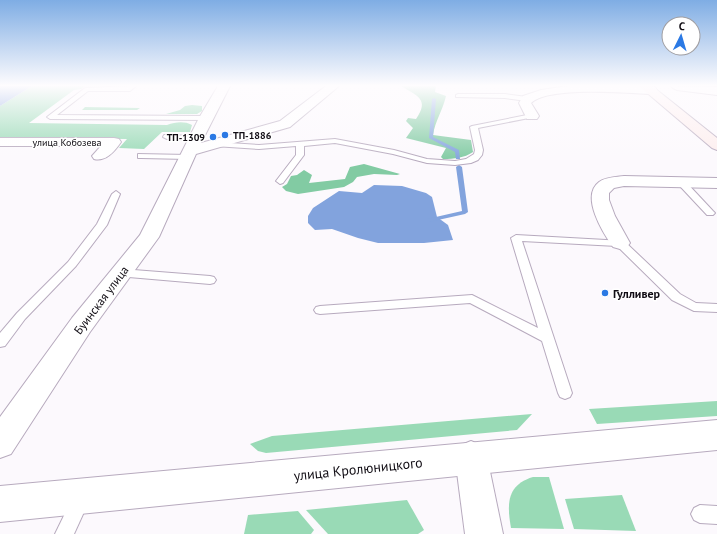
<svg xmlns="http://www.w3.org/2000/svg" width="717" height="534" viewBox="0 0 717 534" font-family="'PT Sans',sans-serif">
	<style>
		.green { fill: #99dab6 }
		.forest { fill: #82cba3 }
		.water { fill: #82a3dd }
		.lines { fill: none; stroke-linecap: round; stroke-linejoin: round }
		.stream { fill: #82a3dd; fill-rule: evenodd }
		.service-casing { stroke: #b7aabe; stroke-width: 2 }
		.minor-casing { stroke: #b7aabe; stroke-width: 2 }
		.tertiary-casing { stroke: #b7aabe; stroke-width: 2 }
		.secondary-casing { stroke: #b7aabe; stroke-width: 2 }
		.service { fill: #fff; fill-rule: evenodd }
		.minor { fill: #fff; fill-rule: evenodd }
		.tertiary { fill: #fff; fill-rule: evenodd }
		.secondary { fill: #fdeeee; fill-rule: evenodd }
		.poi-dot { fill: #2b79e4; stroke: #fff; stroke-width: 1.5 }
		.labels { text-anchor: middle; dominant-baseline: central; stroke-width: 3; stroke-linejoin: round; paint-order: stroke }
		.far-poi-label { font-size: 10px; font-weight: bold; fill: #110d14; stroke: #fff; text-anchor: start }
		.far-street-label { font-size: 10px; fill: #110d14; stroke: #fff }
		.poi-label { font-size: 12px; font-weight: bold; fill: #110d14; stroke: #fff; text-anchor: start }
		.street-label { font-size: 12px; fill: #110d14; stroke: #fff }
		.near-street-label { font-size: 14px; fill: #110d14; stroke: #fff }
	</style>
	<rect width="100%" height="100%" fill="#fcf9fd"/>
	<g class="green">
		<path d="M 32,86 L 85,86 L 81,89 L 74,90 L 29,123 L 167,125 C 176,122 184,121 192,125 L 190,132 L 162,132 L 144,149 L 119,148 L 127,139 L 0,138 L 0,106 Z"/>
		<polygon points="192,105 202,106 202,111 197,114 166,114 180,110 185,106"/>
		<polygon points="85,107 140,108 137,110 82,110"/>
		<polygon points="717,401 717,416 597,424 589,409"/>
		<polygon points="532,414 517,430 266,453 258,451 250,444 272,436"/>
		<path d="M 533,477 L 549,477 L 564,529 L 511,528 C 507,505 506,485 533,477 Z"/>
		<polygon points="622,495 636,531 574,529 565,499"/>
		<polygon points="407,500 424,530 418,534 328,534 306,510"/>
		<polygon points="298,511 314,530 311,534 244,534 248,515"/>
	</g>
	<g class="forest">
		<path d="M 401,86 L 436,86 L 435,92 L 446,96 C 443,110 435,121 433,135 L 471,140 L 473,152 C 464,158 454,159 443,159 L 441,157 L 446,148 L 406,138 L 413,128 L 406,121 L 408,118 L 416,119 C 430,99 417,96 401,86 Z"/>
		<polygon points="364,164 400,174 397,175 374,174 357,177 353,182 344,187 298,194 286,191 282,187 287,184 291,176 297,175 304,170 312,175 309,183 345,179 350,167"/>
	</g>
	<g class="water">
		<polygon points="0,86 32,86 0,106"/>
		<polygon points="374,185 402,186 426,193 432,197 437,217 448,225 453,240 424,243 378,243 358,238 332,229 315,230 308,223 308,216 313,208 339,191 362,193"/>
	</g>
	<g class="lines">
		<g class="stream">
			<polygon points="434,98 436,99 433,137 459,150 460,159 456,159 455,152 429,138 432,99"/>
			<polygon points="459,165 462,167 468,212 465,214 429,222 427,221 426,220 427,219 462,211 456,167"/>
		</g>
		<defs>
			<g id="service">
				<polygon points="130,86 136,86 130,91 88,91 57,115 206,116 209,118 206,120 50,119 47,117 85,88"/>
				<polygon points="458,94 505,94 527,97 530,99 527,101 505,98 456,97 456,95"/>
				<polygon points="532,114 534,115 534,117 478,128 483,150 482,155 478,160 471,163 455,165 427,163 393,154 335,143 304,146 304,155 283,183 280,184 276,181 296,155 296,146 259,149 214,146 210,144 214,142 259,145 335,139 394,150 427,159 455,161 466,159 474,154 475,150 470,127 472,126"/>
				<polygon points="164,135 197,136 201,138 197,140 167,139 163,137"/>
				<polygon points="138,154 188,155 192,157 188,159 141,158 138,158"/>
				<polygon points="681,179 684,180 713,211 715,213 713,215 707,215 678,184 677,182 678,180"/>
				<polygon points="116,191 120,194 107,225 76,266 25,319 5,346 0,347 0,333 17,313 68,262 97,224 112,194"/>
				<polygon points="516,235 624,241 680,294 696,303 717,304 717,312 694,311 672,300 617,246 522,241 572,393 570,397 565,399 560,397 558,393 542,341 470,303 320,314 316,313 314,310 316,307 320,306 472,295 538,328 511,238"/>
				<polygon points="121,269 210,276 214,277 216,280 214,283 210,284 117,276 115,273 117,270"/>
				<polygon points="80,492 86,495 89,501 74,534 55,534 74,495"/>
				<polygon points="700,505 717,506 717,524 700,523 694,520 691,514 694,508"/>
			</g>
			<g id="minor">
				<polygon points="218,86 230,86 201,143 280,121 326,86 339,86 290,127 196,154 159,237 90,332 11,454 0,458 0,417 72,318 140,235 199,118"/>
				<path d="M 568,86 L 651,86 L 655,87 L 657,90 L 655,93 L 651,94 C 627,93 548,86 531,103 L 539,116 L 537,119 L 527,119 L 519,103 L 523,96 L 541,90 Z"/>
				<path d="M 0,138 L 114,138 L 119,139 L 121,142 C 115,151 106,162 94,159 L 92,156 L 101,146 L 0,146 Z"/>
				<path d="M 624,176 L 717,178 L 717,188 L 624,186 L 614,188 L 609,193 L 609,200 L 615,216 L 630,243 L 627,247 L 620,249 L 613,247 C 603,233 580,196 599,182 C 606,177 616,177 624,176 Z"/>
				<polygon points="471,441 483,446 487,457 503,534 465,534 455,457 459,446"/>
			</g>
			<g id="tertiary">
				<polygon points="671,86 717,87 717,95 677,90 673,88"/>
				<polygon points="717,420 717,450 0,522 0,486"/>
			</g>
			<polygon id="secondary" points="639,86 652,86 717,138 717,150 712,148"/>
		</defs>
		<use href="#service" class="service-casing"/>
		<use href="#minor" class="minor-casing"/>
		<use href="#tertiary" class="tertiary-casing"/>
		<use href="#secondary" class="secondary-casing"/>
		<use href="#service" class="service"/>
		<use href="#minor" class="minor"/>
		<use href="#tertiary" class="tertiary"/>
		<use href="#secondary" class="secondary"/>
	</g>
	<linearGradient id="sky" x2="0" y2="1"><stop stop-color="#7fade4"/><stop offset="0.53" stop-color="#fefcfe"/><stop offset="1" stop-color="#fefcfe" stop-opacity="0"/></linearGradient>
	<rect width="717" height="161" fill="url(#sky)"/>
	<g class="poi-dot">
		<circle cx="225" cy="135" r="4"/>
		<circle cx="213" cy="137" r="4"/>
		<circle cx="605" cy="293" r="4"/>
	</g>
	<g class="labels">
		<g class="far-poi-label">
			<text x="233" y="135">ТП-1886</text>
			<text x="205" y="137" text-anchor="end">ТП-1309</text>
		</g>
		<g class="far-street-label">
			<text x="67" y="142">улица Кобозева</text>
		</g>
		<g class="poi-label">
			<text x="613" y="293">Гулливер</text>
		</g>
		<g class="street-label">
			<text transform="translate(101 300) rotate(-53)">Буинская улица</text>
		</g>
		<g class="near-street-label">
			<text transform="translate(358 469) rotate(-6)">улица Кролюницкого</text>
		</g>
	</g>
	<g transform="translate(681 36) rotate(5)"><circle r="19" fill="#ffffff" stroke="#a09ea1"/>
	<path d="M0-3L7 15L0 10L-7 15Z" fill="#2b79e4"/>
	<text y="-6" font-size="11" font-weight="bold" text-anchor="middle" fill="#110d14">С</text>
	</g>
</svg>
